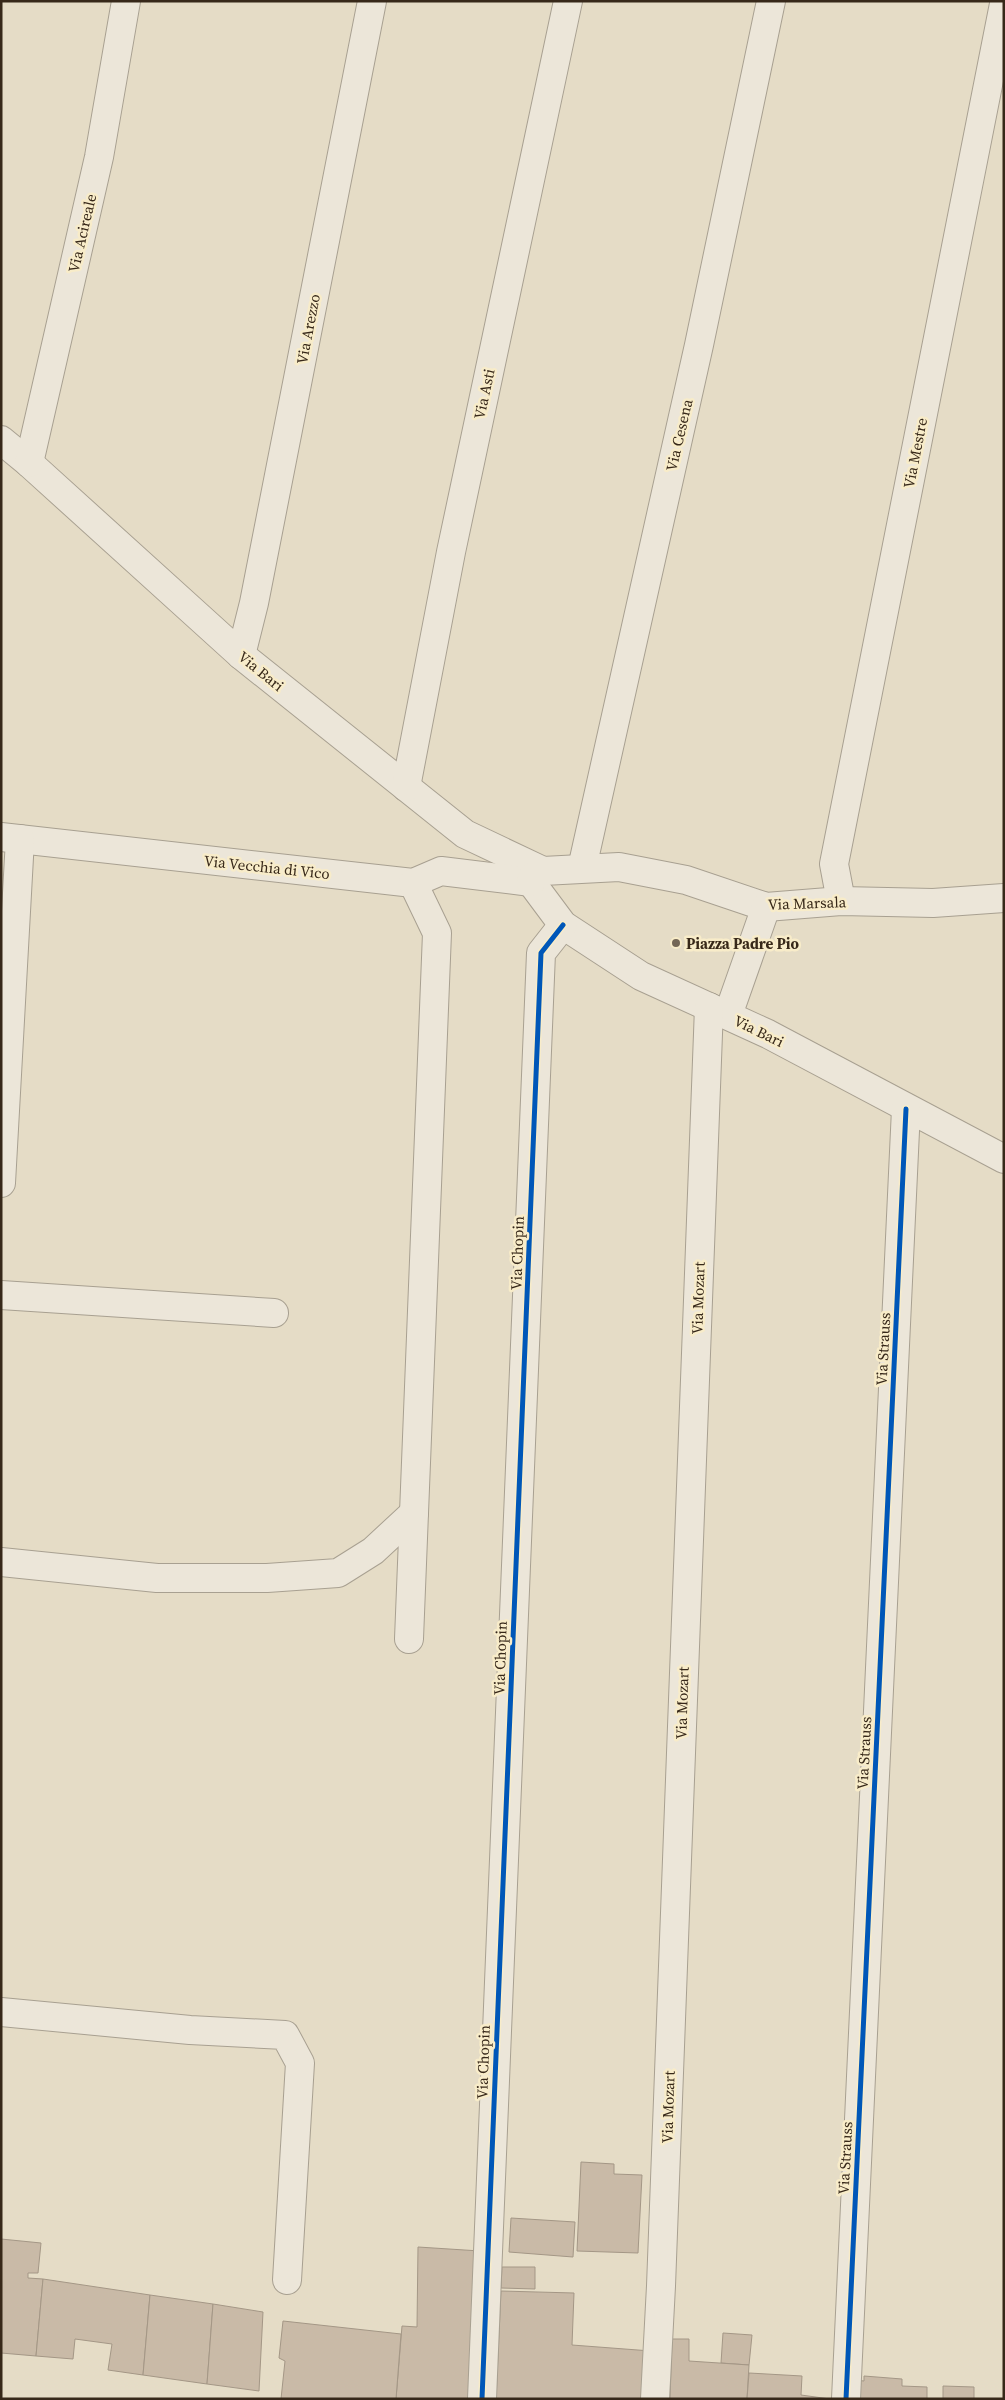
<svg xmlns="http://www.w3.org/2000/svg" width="1005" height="2400" viewBox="0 0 1005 2400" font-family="'Source Serif 4',serif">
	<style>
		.building { fill: #c9baa7; stroke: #a49786 }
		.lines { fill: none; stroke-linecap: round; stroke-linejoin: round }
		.minor-casing { stroke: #a8a091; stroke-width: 30 }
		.minor { stroke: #ece6d9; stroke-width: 28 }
		.cycleway-casing { stroke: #f8ecc9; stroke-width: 8 }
		.cycleway { stroke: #0057b8; stroke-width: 5 }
		.poi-dot { fill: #746756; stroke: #f8ecc9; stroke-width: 2 }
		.labels { text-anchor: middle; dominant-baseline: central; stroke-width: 5; stroke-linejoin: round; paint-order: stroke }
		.street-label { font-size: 15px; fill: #372819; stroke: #f8ecc9 }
		.poi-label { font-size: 15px; font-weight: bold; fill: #372819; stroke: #f8ecc9; text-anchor: start }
	</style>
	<rect width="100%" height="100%" fill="#e5dcc6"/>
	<g class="building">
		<polygon points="581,2162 614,2164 614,2174 642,2175 638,2253 577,2251"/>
		<polygon points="511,2218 575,2222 573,2257 509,2252"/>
		<polygon points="1,2239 41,2243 38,2273 28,2273 28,2278 43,2279 36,2356 1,2353"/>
		<polygon points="418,2247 480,2251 476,2399 396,2399 402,2326 417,2327"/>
		<polygon points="502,2267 535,2267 535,2289 501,2288"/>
		<polygon points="43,2279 150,2295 143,2375 108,2370 112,2344 75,2339 73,2359 36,2356"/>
		<polygon points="501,2291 574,2293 572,2345 651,2351 650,2399 496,2399"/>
		<polygon points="150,2295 213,2304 207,2384 143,2375"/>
		<polygon points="213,2304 263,2312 259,2391 207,2384"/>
		<polygon points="283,2321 401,2334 396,2399 281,2399 285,2361 279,2358"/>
		<polygon points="723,2333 752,2335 749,2365 721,2363"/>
		<polygon points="672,2339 689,2339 689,2361 749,2365 747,2399 670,2399"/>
		<polygon points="749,2373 802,2376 801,2395 830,2399 747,2399"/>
		<polygon points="864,2376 902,2379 902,2386 927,2387 927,2399 853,2399 854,2380 864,2381"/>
		<polygon points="943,2386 974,2387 974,2399 943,2399"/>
	</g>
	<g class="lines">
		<defs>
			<g id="minor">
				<polyline points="1,440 29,463 241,655 465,834 543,871"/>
				<polyline points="29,463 99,157 126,1"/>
				<polyline points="241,655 254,603 372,1"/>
				<polyline points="406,787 451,552 568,1"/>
				<polyline points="1,837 413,883 441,871 531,882"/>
				<polyline points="582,868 699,345 771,1"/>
				<polyline points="531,882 563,925 641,976 768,1034 1004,1159"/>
				<polyline points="531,882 533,876 543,871 619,867 686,880 766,907 841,901 933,903 1004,898"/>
				<polyline points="841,901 834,864 1004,4"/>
				<polyline points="728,1015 766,907"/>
				<polyline points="1,1183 20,839"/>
				<polyline points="1,1295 274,1313"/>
				<polyline points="1,1562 157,1578 267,1578 338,1573 373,1551 414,1513"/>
				<polyline points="409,1639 437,933 413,883"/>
				<polyline points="1,2012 190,2030 285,2035 300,2063 287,2280"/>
				<polyline points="482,2399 541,953 563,925"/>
				<polyline points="655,2399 661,2286 709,1007"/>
				<polyline points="846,2399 906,1109"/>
			</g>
		</defs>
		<use href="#minor" class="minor-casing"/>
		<use href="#minor" class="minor"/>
		<defs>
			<g id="cycleway">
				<polyline points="482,2399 541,953 563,925"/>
				<polyline points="846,2399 906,1109"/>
			</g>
		</defs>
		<use href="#cycleway" class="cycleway-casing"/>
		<use href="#cycleway" class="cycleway"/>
	</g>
	<circle class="poi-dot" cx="676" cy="943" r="5"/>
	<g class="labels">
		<g class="street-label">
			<text transform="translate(82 233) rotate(-77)">Via Acireale</text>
			<text transform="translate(308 329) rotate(-79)">Via Arezzo</text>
			<text transform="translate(484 394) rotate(-78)">Via Asti</text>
			<text transform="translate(679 435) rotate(-77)">Via Cesena</text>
			<text transform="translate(915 453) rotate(-79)">Via Mestre</text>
			<text transform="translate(261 671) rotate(39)">Via Bari</text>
			<text transform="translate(267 867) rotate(6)">Via Vecchia di Vico</text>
			<text transform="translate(807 903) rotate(-2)">Via Marsala</text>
			<text transform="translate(759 1031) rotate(26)">Via Bari</text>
			<text transform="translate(517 1253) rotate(-88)">Via Chopin</text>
			<text transform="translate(698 1298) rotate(-88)">Via Mozart</text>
			<text transform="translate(883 1349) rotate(-87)">Via Strauss</text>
			<text transform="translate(500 1658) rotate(-88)">Via Chopin</text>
			<text transform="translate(682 1703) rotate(-88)">Via Mozart</text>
			<text transform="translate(864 1753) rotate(-87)">Via Strauss</text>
			<text transform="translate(483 2062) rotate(-88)">Via Chopin</text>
			<text transform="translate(668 2107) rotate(-88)">Via Mozart</text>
			<text transform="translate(845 2158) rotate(-87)">Via Strauss</text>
		</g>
		<g class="poi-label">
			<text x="686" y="943">Piazza Padre Pio</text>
		</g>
	</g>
	<rect width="1005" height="2400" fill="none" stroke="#372819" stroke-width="5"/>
</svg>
